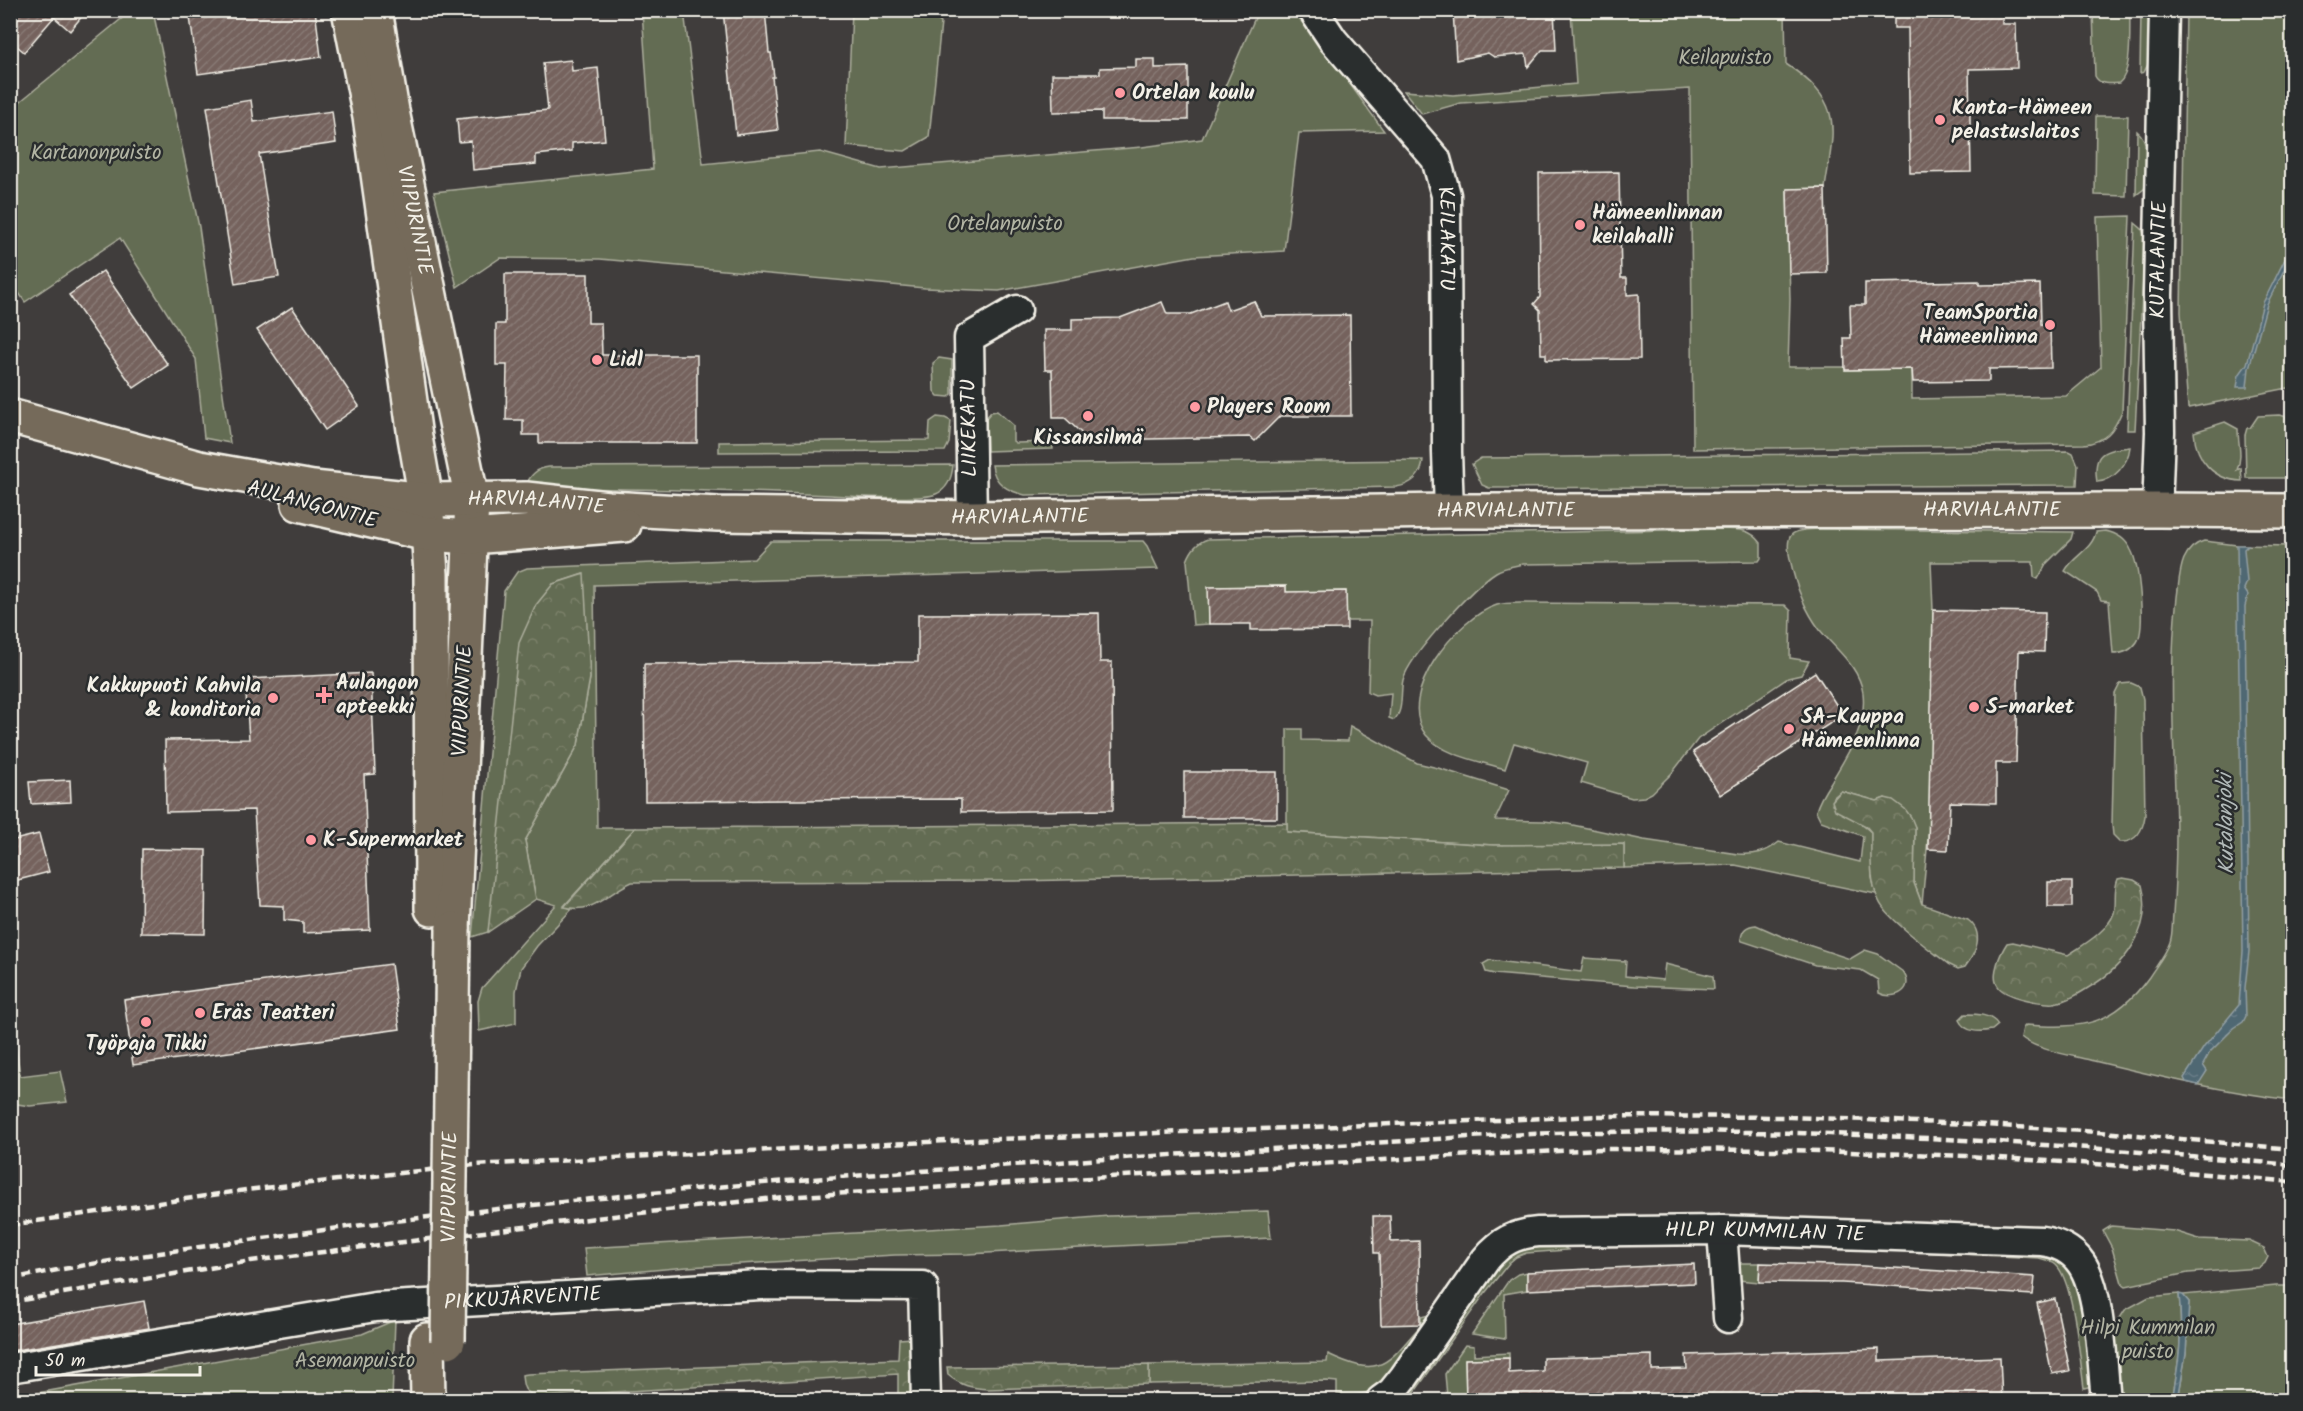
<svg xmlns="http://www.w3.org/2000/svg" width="2303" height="1411" viewBox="0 0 2303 1411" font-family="Kalam,sans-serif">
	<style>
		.green { fill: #646c52; stroke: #acae9d; stroke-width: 1.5 }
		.forest { fill: url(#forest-crowns); stroke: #acae9d; stroke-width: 1.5 }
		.water { fill: url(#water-ripples); stroke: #919ea2; stroke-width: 1.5 }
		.building { fill: url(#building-hatch); stroke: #f4f1e8; stroke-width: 1.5 }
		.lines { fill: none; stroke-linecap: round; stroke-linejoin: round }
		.minor-casing { stroke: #f4f1e8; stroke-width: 33 }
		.major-casing { stroke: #f4f1e8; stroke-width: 38 }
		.minor { stroke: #2a2d2e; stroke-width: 28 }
		.major { stroke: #746a5a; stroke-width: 33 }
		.rail { stroke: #f4f1e8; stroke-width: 4.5; stroke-dasharray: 9 4.5; stroke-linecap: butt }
		.major-bridge-casing { stroke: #f4f1e8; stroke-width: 38; stroke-linecap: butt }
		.major-bridge { stroke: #746a5a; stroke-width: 33 }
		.poi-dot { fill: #ff9aa2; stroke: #2a2d2e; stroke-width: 2 }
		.labels { text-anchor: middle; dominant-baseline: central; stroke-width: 5; stroke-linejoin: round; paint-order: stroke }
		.park-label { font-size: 21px; fill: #b3b5a4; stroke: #2a2d2e }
		.poi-label { font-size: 21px; font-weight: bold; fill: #f4f1e8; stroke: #2a2d2e; text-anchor: start }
		.street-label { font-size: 21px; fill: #f4f1e8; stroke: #2a2d2e }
		.water-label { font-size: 22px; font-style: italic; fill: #b2bab9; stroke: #2a2d2e }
	</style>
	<defs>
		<pattern id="forest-crowns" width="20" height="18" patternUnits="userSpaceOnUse" patternTransform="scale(1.5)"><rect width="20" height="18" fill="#646c52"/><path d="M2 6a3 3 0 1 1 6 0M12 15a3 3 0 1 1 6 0" fill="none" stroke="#7b816b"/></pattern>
		<pattern id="water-ripples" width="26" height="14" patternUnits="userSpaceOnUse" patternTransform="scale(1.5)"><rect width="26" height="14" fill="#4f6773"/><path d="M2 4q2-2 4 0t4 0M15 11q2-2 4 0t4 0" fill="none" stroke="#697d87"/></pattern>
		<pattern id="building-hatch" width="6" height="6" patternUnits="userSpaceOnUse" patternTransform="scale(1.5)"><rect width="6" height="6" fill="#74625d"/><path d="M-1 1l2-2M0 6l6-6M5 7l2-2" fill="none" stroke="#887974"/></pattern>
	</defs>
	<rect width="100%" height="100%" fill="#403d3c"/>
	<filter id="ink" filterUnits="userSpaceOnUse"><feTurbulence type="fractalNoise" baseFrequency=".0167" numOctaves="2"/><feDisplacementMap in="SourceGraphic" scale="12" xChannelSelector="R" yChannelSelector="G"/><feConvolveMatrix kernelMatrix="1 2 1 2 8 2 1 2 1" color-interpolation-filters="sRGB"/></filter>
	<g filter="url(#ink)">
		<g class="green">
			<polygon points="131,11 153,11 199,227 230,443 204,438 196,359 120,238 25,302 11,281 11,109"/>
			<polygon points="642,11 684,11 703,164 820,152 881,169 1142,147 1202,139 1258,11 1297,11 1384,131 1299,133 1284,251 1194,256 999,291 925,288 600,259 500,258 457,287 434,192 653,169"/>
			<polygon points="852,11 926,11 941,23 929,137 905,151 846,146"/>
			<path d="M 1571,11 L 1785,11 L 1786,64 C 1845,103 1834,127 1825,188 L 1787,189 L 1790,299 L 1788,367 L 1845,367 L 1845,370 L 1912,369 L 1912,399 L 2066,396 L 2101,367 L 2097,217 L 2130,216 L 2122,411 C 2114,431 2105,442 2084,444 L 1693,449 L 1690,89 L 1461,103 L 1422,114 L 1404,91 L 1453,95 L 1576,84 Z"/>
			<path d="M 2093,11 L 2130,11 C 2129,29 2133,72 2119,83 C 2110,84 2099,85 2095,76 Z"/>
			<polygon points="2141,11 2150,11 2148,64 2144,72 2140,73"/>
			<polygon points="2186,11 2292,11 2292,389 2288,388 2188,408 2181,312"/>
			<polygon points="2096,116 2128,116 2126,196 2095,195"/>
			<path d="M 2137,131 C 2152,143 2146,166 2146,184 L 2144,189 L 2136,195 Z"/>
			<polygon points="2135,223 2142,229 2145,238 2135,430 2127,430"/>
			<polygon points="939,358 952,360 952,394 949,397 938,396 934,391 933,363"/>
			<polygon points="997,411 1013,425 1013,441 1016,443 1052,442 1053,449 987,451 986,418 991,412"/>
			<polygon points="2279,415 2292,418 2292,478 2246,478 2245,435 2247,428 2250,428 2258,416"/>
			<polygon points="937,417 945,418 951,421 949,443 945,451 719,452 719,442 929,440 930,422"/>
			<path d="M 2225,422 L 2238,429 C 2238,445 2243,455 2237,470 L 2241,468 L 2242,481 C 2213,480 2196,460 2194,432 Z"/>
			<path d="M 2130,447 C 2128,464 2114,481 2097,482 C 2092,452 2104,450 2130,447 Z"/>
			<polygon points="2069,451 2073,453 2078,465 2077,485 1489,488 1482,485 1472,464 1481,458"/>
			<path d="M 1423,460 C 1422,476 1411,485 1396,487 L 1025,495 C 1008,491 994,484 992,465 Z"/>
			<path d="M 953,465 C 952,477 948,489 936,494 C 923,501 850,496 831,495 C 729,491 627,488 525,488 C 529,476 537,468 549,467 Z"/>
			<path d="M 1722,529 C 1738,529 1751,529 1761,543 L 1761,558 L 1759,561 L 1523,564 C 1514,566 1504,567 1496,572 C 1474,586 1409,656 1403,680 C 1400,692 1404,711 1394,720 L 1389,718 L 1391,693 L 1375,695 L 1368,692 L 1370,621 L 1346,621 L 1346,591 L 1286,592 L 1286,586 L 1209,587 L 1209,624 L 1193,625 L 1187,561 C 1191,550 1197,542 1208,539 Z"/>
			<path d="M 1824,529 L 2073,532 L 2071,539 L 2047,563 L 2038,579 L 2034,577 L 2033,562 L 1931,562 L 1933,610 L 1930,816 L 1922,904 L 1914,883 L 1915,827 L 1885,798 L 1877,801 L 1841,791 L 1834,797 L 1832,805 C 1844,815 1860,821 1871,832 L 1872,878 L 1876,894 L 1735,865 L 1624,868 L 1624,845 L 1493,845 L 1287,832 L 1287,729 L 1302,729 L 1302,740 L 1348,741 L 1350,726 L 1417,763 L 1438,768 L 1509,790 L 1495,820 L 1544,821 L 1568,824 L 1644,840 L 1738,854 C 1755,855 1766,853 1779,842 L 1860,862 L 1863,836 L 1821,821 L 1816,811 C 1819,800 1825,791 1831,782 C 1847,755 1867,727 1863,693 C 1859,666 1836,650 1820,630 C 1805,610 1796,587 1791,563 C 1782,529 1794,530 1824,529 Z"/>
			<path d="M 2105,531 C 2116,533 2126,539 2131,550 C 2139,564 2146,628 2137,642 C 2131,651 2123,654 2113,654 L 2109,601 L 2101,600 L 2097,592 L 2065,571 C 2073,556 2092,550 2096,532 Z"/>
			<polygon points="771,541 1143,541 1147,546 1158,569 594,585 597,828 635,828 564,906 572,909 537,946 521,968 516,991 516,1023 479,1031 478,1001 482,988 556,905 536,899 525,841 578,745 590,678 583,574 553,584 488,932 472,937 504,591 517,572 527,568 754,559"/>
			<path d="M 2204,541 L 2237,545 L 2292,546 L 2292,860 L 2290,917 L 2292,921 L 2292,1100 C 2225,1092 2160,1077 2094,1061 C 2075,1056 2035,1050 2021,1037 L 2023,1028 L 2026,1025 C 2082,1029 2114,1026 2149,977 C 2156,966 2166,954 2170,942 C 2173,933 2172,923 2173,915 C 2175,887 2176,861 2176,833 C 2175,755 2168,675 2177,597 C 2180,576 2179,548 2204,541 Z"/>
			<path d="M 1520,603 L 1785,605 L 1791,611 L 1790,658 L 1809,661 L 1801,675 L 1788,678 L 1698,739 L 1672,773 L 1652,793 L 1644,797 L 1632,798 L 1581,783 L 1587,763 L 1514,743 L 1505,769 C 1480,761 1444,756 1426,735 C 1394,695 1458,617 1497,605 C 1504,603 1513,603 1520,603 Z"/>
			<path d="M 2131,683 L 2140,687 L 2143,699 L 2145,816 C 2143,830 2136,843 2120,842 L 2113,835 L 2112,825 L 2115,694 L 2120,684 Z"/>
			<path d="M 1756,925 L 1781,936 L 1850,959 L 1865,950 L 1878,954 L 1903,972 C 1916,990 1894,1001 1879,993 L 1878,980 L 1861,970 L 1815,965 L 1742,941 L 1741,939 C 1742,929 1747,926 1756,925 Z"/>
			<polygon points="1584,958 1626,961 1625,976 1663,980 1665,964 1713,976 1714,989 1634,986 1494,974 1486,972 1483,964 1490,960 1581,972"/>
			<path d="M 1965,1014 C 1976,1014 1992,1014 1998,1025 L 1992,1030 C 1980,1032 1965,1033 1959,1020 Z"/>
			<polygon points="11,1018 13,1022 20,1076 60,1071 67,1102 30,1106 11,1103"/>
			<polygon points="1268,1211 1271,1238 968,1254 895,1255 687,1267 587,1276 584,1248 1001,1225 1109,1216"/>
			<polygon points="2111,1226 2174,1231 2199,1239 2249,1241 2264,1248 2268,1257 2265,1263 2259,1268 2188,1273 2126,1286 2122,1283 2112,1248 2103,1231"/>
			<path d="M 1926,1243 L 2045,1249 L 2069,1260 L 2081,1301 L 2092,1386 L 2084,1388 C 2080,1361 2074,1282 2056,1265 C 2052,1261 2045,1260 2039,1258 L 1921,1252 Z"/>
			<polygon points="1560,1245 1568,1250 1526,1253 1516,1257 1509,1263 1485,1293 1409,1400 1396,1400 1491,1266 1521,1246"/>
			<polygon points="1740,1263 1760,1263 1759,1282 1738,1280"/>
			<polygon points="1527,1272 1527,1290 1504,1294 1505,1339 1472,1334 1509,1280 1518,1274"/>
			<polygon points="2276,1286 2292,1286 2292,1400 2178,1400 2186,1353 2189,1302 2183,1295"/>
			<path d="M 2179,1294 C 2183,1333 2179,1363 2172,1400 L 2115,1400 L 2115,1326 L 2125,1310 L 2149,1297 Z"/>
			<path d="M 1432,1314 C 1417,1336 1397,1375 1375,1389 C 1364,1396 1349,1395 1337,1394 L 1337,1382 L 1327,1381 L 1149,1384 L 1149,1365 L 1327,1362 L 1328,1354 C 1381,1379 1386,1365 1421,1325 L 1421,1317 Z"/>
			<polygon points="395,1320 392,1400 11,1400 11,1398 362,1334"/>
			<polygon points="1465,1345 1474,1346 1474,1355 1509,1353 1509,1358 1465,1359 1466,1396 1447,1396 1445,1374"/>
		</g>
		<g class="forest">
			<polygon points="584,574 590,678 578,745 525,841 536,899 488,932 519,643 536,605 553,584"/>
			<path d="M 1841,791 L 1877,801 L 1885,798 L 1893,800 L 1905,809 L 1911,817 L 1915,827 L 1914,883 L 1922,904 L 1968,920 C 1985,933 1976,953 1965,967 L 1958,969 L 1948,964 C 1932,951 1886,918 1879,901 C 1869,880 1871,855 1871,832 L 1866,826 L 1835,810 L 1832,801 Z"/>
			<path d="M 1287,823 L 1287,832 L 1493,845 L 1624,844 L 1624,868 L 1016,881 L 632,882 C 605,894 596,914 564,907 L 635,828 Z"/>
			<path d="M 2123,878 L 2134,880 L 2142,885 C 2154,929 2123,968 2088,988 C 2077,995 2067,1001 2054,1003 C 2042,1004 2004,997 1998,986 C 1990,975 2001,952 2007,943 L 2013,942 L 2068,955 C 2083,945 2108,931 2114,913 C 2117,902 2113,890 2118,879 Z"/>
			<path d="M 913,1338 L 914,1391 L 912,1395 L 898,1396 L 898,1374 L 537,1397 C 524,1392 523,1388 522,1375 L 528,1374 L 898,1359 L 899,1339 Z"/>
			<path d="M 1149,1365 L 1149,1384 L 988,1389 C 972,1388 961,1386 948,1375 L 947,1367 Z"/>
		</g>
		<g class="water">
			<polygon points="2292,245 2292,254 2267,304 2249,368 2247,387 2237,387 2239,375 2247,364 2263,303"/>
			<polygon points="2237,545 2248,545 2244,549 2247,582 2244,589 2248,595 2245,606 2249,951 2245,988 2246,1016 2243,1022 2234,1028 2210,1052 2203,1065 2207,1071 2198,1085 2186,1082 2184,1078 2204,1047 2239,1005 2243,951"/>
			<path d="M 2179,1294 L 2183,1295 L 2189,1302 L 2186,1353 L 2178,1400 L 2172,1400 C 2179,1363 2183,1333 2179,1294 Z"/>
		</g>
		<g class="building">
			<polygon points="10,10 87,10 70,31 54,17 24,52 10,40"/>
			<polygon points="189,10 315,10 321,57 198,74"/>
			<polygon points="723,10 765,10 769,53 771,53 774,77 772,77 778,130 736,135"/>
			<polygon points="1453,10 1554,10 1556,50 1542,50 1528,67 1526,54 1494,57 1488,53 1456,60"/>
			<polygon points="1894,10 2002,10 2002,24 2016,24 2017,68 1969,69 1971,172 1910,173 1908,28 1894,28"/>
			<polygon points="1136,59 1155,59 1155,68 1188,67 1188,120 1102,120 1102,111 1053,112 1052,74 1100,74 1100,68 1136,67"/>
			<polygon points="571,60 572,71 598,68 605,140 572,143 572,151 536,155 536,164 473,170 471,141 459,142 457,119 548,110 543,63"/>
			<polygon points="251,100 254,122 332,111 336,143 259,154 279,277 235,284 207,107"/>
			<polygon points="1619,172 1621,278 1627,278 1627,295 1639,294 1640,359 1546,360 1546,354 1541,354 1540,310 1534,304 1540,297 1539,173"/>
			<polygon points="1825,188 1827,273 1789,274 1787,189"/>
			<polygon points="103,271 168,365 134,388 69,295"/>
			<polygon points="505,274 588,274 588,323 601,323 602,355 697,355 697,443 539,443 539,435 523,435 523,420 506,420 507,365 496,365 496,324 505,324"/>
			<polygon points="1979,281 1979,285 2040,284 2041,325 2050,325 2051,368 1989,369 1989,381 1913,382 1912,369 1845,370 1844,338 1851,338 1850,305 1865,305 1865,283"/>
			<polygon points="1225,301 1228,310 1254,301 1261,316 1350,315 1351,416 1280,416 1255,441 1250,437 1098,440 1091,442 1065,418 1053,418 1052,370 1045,370 1044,330 1072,330 1072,319 1120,318 1162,302 1167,314 1191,314"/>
			<polygon points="292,307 359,406 325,430 257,330"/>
			<polygon points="1286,586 1286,592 1346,591 1347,629 1251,630 1251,624 1209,624 1208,587"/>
			<polygon points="1933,610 2045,612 2044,652 2019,651 2016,763 1996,763 1996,803 1950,802 1948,850 1928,849"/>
			<polygon points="1099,613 1100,662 1112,662 1113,810 961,812 961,799 645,801 644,664 918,662 918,614"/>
			<polygon points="1815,672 1843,715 1720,795 1693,752"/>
			<polygon points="371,673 375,774 364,775 370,930 303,933 303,922 284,920 284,906 260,905 254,810 166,812 165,740 249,739 245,679"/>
			<rect x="1184" y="772" width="93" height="46"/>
			<polygon points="70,780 71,802 31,804 29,782"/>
			<polygon points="39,834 49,872 14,881 10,868 10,841"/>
			<polygon points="142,849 206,850 205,934 141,933"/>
			<rect x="2048" y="882" width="24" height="25"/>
			<polygon points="391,964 400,1029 133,1065 124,1000"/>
			<polygon points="1373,1216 1390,1216 1391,1242 1419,1241 1420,1324 1381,1325 1379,1253 1374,1253"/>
			<polygon points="1760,1263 1863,1266 2035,1277 2033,1295 1842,1283 1759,1282"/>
			<polygon points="1694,1264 1695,1283 1527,1290 1527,1272"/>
			<polygon points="2055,1299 2070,1371 2052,1374 2037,1303"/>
			<polygon points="144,1301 149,1328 10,1351 10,1324"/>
			<polygon points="1879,1349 1879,1361 2000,1357 2002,1401 1875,1401 1875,1398 1808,1401 1609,1400 1609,1398 1573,1398 1573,1401 1466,1401 1465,1359 1509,1358 1509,1373 1543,1371 1543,1358 1652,1355 1652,1370 1687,1369 1686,1355"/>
		</g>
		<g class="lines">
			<defs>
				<g id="minor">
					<path id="s1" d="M 1313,10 L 1333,40 L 1436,159 L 1446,195 L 1447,452 L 1449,511"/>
					<path id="s2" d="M 2157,510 L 2160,432 L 2158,295 L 2164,10"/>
					<polyline points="972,518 969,338 1017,310"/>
					<polyline points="1722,1230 1728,1318"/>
					<path id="s3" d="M 10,1368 L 375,1307 L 760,1285 L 923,1286 L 926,1400"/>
					<path id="s4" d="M 1381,1400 L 1392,1392 L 1404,1377 L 1486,1259 C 1501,1241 1515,1234 1538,1232 L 1722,1230 L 2042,1241 C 2057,1243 2072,1250 2081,1263 C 2101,1291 2102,1365 2106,1400"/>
				</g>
				<g id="major">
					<polyline points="349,10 370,117 415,437 426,500 431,574 432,909"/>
					<path id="s5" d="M 375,10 L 392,111 L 472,500 L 453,929"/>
					<path id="s6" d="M 10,416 L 199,468 L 313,488 L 426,500 L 526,499 L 608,508 L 718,514 L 972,518 L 1449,511 L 2157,510 L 2292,511"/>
					<polyline points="299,504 427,534 471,537 624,525"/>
					<polyline points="427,1340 428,1400"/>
				</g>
			</defs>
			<use href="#minor" class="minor-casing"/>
			<use href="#major" class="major-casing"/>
			<use href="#minor" class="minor"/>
			<use href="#major" class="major"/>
			<g class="rail">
				<polyline points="10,1225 246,1190 474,1165 948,1141 1601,1116 1790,1117 1969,1124 2114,1133 2292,1149"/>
				<path d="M 10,1279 C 127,1256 245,1240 363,1225 C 569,1199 775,1180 982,1167 C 1101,1159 1220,1152 1338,1145 C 1426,1140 1515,1133 1603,1132 C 1833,1128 2063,1144 2292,1165"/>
				<polyline points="10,1302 251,1261 596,1218 784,1197 1432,1157 1602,1149 1789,1150 1967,1156 2111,1165 2292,1182"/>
			</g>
			<defs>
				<g id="major-bridge">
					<path id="s7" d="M 448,1341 L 453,929"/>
				</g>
			</defs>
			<use href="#major-bridge" class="major-bridge-casing"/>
			<use href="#major-bridge" class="major-bridge"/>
		</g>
	</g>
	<g class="poi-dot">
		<circle cx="1120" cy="93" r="6"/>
		<circle cx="1940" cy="120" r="6"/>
		<circle cx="1580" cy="225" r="6"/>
		<circle cx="2050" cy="325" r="6"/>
		<circle cx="597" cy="360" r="6"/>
		<circle cx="1195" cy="407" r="6"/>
		<circle cx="1088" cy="416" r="6"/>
		<path d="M321 686h6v6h6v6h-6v6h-6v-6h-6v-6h6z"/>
		<circle cx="273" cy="698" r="6"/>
		<circle cx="1974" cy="707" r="6"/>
		<circle cx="1789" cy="729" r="6"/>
		<circle cx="311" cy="840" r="6"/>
		<circle cx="200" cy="1013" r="6"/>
		<circle cx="146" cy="1022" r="6"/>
	</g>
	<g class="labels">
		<g class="park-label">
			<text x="1725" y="58">Keilapuisto</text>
			<text x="96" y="153">Kartanonpuisto</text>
			<text x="1005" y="224">Ortelanpuisto</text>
			<text x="2148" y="1328">Hilpi Kummilan<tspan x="2148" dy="24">puisto</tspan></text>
			<text x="355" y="1361">Asemanpuisto</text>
		</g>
		<g class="poi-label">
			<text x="1132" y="93">Ortelan koulu</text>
			<text x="1952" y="108">Kanta-Hämeen<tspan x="1952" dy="24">pelastuslaitos</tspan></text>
			<text x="1592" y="213">Hämeenlinnan<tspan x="1592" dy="24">keilahalli</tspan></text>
			<text x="2038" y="313" text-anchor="end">TeamSportia<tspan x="2038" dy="24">Hämeenlinna</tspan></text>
			<text x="609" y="360">Lidl</text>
			<text x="1207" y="407">Players Room</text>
			<text x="1088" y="438" text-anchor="middle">Kissansilmä</text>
			<text x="336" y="683">Aulangon<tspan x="336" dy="24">apteekki</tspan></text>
			<text x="261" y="686" text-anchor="end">Kakkupuoti Kahvila<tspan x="261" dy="24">&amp; konditoria</tspan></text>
			<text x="1986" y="707">S-market</text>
			<text x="1801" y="717">SA-Kauppa<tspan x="1801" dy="24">Hämeenlinna</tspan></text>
			<text x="323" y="840">K-Supermarket</text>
			<text x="212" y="1013">Eräs Teatteri</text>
			<text x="146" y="1044" text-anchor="middle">Työpaja Tikki</text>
		</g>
		<g class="street-label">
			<text stroke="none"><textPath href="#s5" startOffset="214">VIIPURINTIE</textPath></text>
			<text stroke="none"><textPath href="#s1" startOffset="274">KEILAKATU</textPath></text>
			<text stroke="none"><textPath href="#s2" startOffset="250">KUTALANTIE</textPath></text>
			<text transform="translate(970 428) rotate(-91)">LIIKEKATU</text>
			<text stroke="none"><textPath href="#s6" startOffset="536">HARVIALANTIE</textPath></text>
			<text transform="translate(312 505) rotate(15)">AULANGONTIE</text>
			<text stroke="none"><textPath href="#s6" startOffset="1992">HARVIALANTIE</textPath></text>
			<text stroke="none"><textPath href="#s6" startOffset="1506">HARVIALANTIE</textPath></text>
			<text stroke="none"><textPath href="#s6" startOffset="1020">HARVIALANTIE</textPath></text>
			<text transform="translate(463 701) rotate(-87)">VIIPURINTIE</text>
			<text stroke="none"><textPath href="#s7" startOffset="154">VIIPURINTIE</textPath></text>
			<text stroke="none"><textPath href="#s4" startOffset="464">HILPI KUMMILAN TIE</textPath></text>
			<text stroke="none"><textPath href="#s3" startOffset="518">PIKKUJÄRVENTIE</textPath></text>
		</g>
		<g class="water-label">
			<text transform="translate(2227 824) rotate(-91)">Kutalanjoki</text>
		</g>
	</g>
	<rect width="2303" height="1411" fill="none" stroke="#2a2d2e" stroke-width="36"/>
	<rect x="18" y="18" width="2267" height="1375" fill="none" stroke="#f4f1e8" stroke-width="2" filter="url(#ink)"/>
	<path d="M36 1366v9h164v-9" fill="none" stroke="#f4f1e8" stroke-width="3"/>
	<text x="45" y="1366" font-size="18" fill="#f4f1e8" stroke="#2a2d2e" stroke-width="4.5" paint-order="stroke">50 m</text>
</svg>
